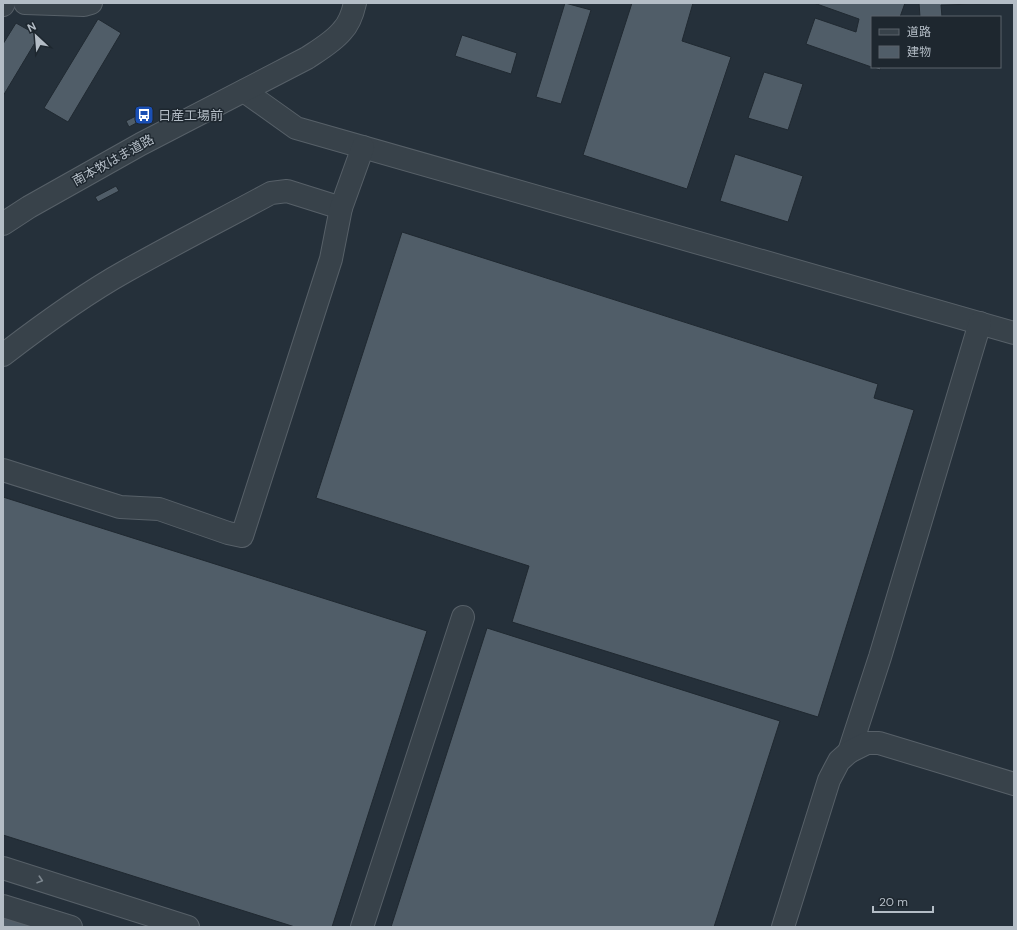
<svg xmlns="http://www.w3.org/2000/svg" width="1017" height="930" viewBox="0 0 1017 930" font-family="'DM Sans','Noto Sans JP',sans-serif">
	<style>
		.building { fill: #505d68; stroke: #202931 }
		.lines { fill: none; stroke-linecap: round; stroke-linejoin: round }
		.minor-casing { stroke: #576068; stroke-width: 24 }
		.minor { stroke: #38424a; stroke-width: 22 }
		.oneway { stroke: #7c868e }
		.labels { text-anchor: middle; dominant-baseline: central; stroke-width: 3; stroke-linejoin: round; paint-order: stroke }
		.poi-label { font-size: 13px; fill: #b4bdc6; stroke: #1e272f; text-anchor: start }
		.street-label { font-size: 13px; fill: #b4bdc6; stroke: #1e272f }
	</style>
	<rect width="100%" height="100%" fill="#25303a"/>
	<g class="building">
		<polygon points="565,3 591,10 561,104 536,97"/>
		<polygon points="632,3 693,3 682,41 731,57 687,189 583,155"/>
		<polygon points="814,3 905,3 900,17 872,17 872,67 881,67 880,70 806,44 815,18 856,32 859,19"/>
		<polygon points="919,3 1014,3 941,5 942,17 920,17"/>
		<polygon points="98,19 121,33 68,122 44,108"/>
		<polygon points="16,23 39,36 3,96 3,44"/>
		<polygon points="462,35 517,53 511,74 455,56"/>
		<polygon points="764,72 803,84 788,130 748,118"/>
		<polygon points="148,110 151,115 129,127 126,121"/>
		<polygon points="735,154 803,176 788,222 720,201"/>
		<polygon points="116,186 119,191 98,202 95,197"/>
		<polygon points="402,232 878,384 874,398 914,410 818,717 512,622 529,566 316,498"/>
		<polygon points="3,497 427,631 332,927 295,927 3,835"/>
		<polygon points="487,628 780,721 714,927 391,927"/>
		<polygon points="3,906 71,927 3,927"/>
	</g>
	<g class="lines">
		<defs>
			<g id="minor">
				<polyline points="25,3 84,5 91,3"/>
				<polyline points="3,5 4,3"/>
				<polyline points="244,91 296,128 1014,333"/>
				<path d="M 3,224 L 29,207 L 141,144 L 307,58 C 319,50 333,42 342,31 C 349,24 353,12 355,3"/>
				<path d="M 3,355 C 42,325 83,295 126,271 C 174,244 223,219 271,193 L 287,191 L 341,208"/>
				<polyline points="3,470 120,507 159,509 228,533 242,536 331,259 341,208 363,147"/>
				<polyline points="849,752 880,657 980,323"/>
				<polyline points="3,868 188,927"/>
				<polyline points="3,906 71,927"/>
				<polyline points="362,927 463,617"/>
				<polyline points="783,927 829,780 839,761 849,752 867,743 879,743 1014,784"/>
			</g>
		</defs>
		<use href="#minor" class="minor-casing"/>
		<use href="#minor" class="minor"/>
	</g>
	<defs><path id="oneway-chevron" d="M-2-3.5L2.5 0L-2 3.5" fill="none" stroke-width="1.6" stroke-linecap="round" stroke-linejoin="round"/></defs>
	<use class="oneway" href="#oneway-chevron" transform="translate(40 880) rotate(18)"/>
	<defs>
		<symbol id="bus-square" viewBox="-11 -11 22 22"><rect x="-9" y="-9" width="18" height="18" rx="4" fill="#1a4fb4" stroke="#1e272f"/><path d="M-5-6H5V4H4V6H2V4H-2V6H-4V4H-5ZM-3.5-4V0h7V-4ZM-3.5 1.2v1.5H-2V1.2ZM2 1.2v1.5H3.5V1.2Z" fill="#fff"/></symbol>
	</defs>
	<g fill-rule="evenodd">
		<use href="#bus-square" x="133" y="104" width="22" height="22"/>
	</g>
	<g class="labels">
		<g class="poi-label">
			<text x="158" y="115">日産工場前</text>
		</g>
		<g class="street-label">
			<text transform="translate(113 160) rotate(-29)">南本牧はま道路</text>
		</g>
	</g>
	<rect width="1017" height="930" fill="none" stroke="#b4bdc6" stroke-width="8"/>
	<rect x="871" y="16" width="130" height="52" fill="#1e272f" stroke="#5a636b"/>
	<rect x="879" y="29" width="20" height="6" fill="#38424a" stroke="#5a636b"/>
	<text x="907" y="36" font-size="12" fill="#b4bdc6">道路</text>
	<rect x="879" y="46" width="20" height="12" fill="#505d68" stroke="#5a636b"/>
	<text x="907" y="56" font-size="12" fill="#b4bdc6">建物</text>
	<g transform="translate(36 36) rotate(334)" stroke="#1e272f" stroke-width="3" paint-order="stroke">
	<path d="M0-3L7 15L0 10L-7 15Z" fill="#b4bdc6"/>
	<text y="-6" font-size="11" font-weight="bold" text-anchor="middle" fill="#b4bdc6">N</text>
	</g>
	<path d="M873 906v6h60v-6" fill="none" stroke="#b4bdc6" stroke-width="2"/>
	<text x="879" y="906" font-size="12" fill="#b4bdc6" stroke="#1e272f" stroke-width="3" paint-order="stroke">20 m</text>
</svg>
